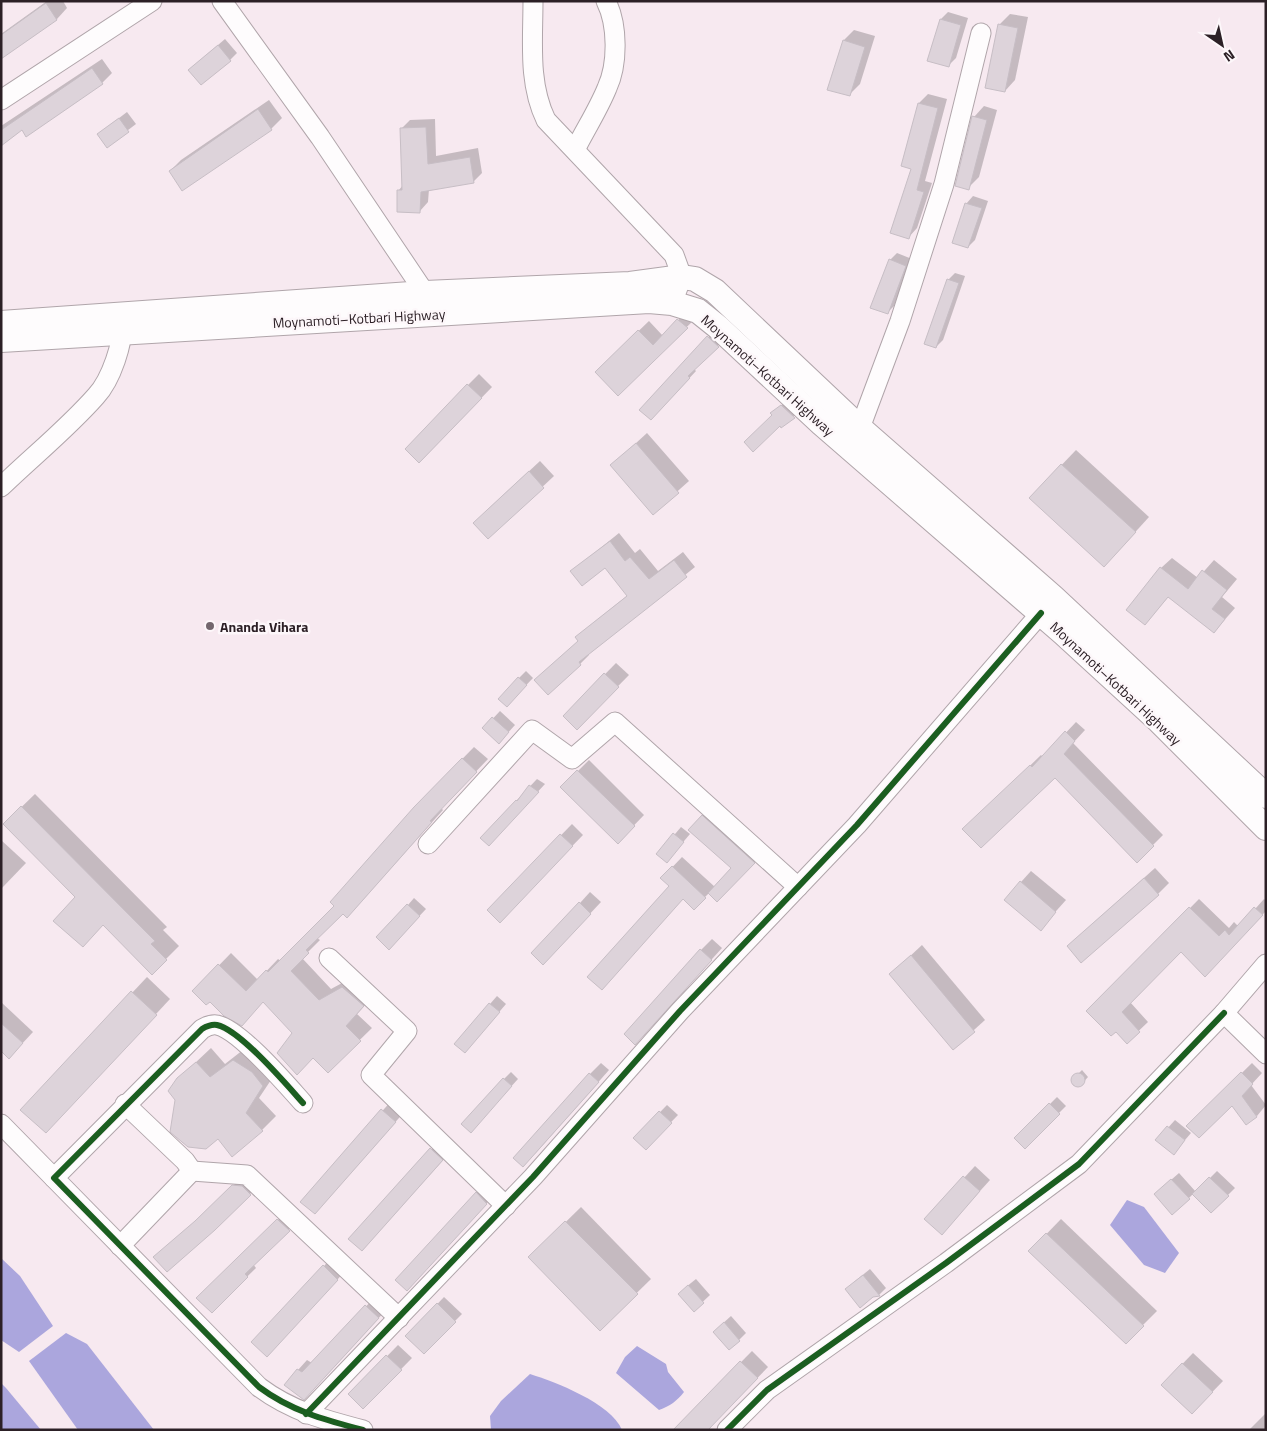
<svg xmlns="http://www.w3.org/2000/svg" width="1267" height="1431" viewBox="0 0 1267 1431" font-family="'Titillium Web',sans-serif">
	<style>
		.water { fill: #aba6dd }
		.shadow { fill: #0003 }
		.building { fill: #ddd3da; stroke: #c7bec5 }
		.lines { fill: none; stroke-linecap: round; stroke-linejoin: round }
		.minor-casing { stroke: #b0a5aa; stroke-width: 21 }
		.major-casing { stroke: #b0a5aa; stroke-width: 26 }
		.minor { stroke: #fefcfd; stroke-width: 19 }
		.major { stroke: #fefcfd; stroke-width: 24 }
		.cycleway-casing { stroke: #fdf7fa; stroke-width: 9 }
		.cycleway { stroke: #1b5e20; stroke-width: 6 }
		.poi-dot { fill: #73666d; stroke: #fdf7fa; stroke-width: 2 }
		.labels { text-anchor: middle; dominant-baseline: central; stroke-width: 5; stroke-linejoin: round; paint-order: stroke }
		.street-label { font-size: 14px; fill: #2c2026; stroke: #fdf7fa }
		.poi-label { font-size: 14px; font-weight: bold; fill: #2c2026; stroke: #fdf7fa; text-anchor: start }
	</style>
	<rect width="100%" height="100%" fill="#f7e9f0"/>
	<g class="water">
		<polygon points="1127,1200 1144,1207 1179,1253 1165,1273 1144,1265 1110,1225"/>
		<polygon points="1,1258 20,1276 53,1326 19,1352 1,1340"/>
		<polygon points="66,1333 87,1344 154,1430 78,1430 29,1361"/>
		<path d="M 637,1346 L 666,1364 L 668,1372 L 684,1392 C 677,1401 670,1406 659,1410 L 616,1373 L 625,1357 Z"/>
		<path d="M 530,1374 C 555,1382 611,1403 622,1430 L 491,1430 L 490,1416 L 501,1401 Z"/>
		<polygon points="1,1383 6,1388 41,1430 1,1430"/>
	</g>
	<g class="shadow">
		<polygon points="47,1 63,1 67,8 57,19 1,57 1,34"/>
		<polygon points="948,12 968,18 956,58 949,65 941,19"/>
		<polygon points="1010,14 1028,17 1015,80 1005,91 999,25"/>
		<polygon points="854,30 875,36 860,84 849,95 844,40"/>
		<polygon points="225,39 237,53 230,60 197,63"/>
		<polygon points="102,59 112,73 102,83 22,128 1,144 1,126"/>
		<polygon points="928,94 947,99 925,181 932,183 917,228 908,238 919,103"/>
		<polygon points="269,100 282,118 271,129 170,171 181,160"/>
		<polygon points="984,106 997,110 979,177 968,188 974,117"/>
		<polygon points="127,112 136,124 107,146 98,134"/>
		<polygon points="435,119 436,156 478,148 482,173 473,182 429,189 428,202 420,211 399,190 403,185 401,129 410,120"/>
		<polygon points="973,196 988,201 975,240 968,247 966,204"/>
		<polygon points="897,253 912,259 894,306 887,313 890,260"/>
		<polygon points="955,273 965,276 943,340 936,347 948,280"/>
		<polygon points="688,310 697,317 618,394 596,372 649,321 663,336"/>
		<polygon points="715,330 725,339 694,369 696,371 658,412 641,410"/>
		<polygon points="479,374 492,387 430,451 468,385"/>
		<polygon points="789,399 801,410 781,426 772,413"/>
		<polygon points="647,433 689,481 653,513 612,465"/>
		<polygon points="1076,450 1149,517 1118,551 1030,498"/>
		<polygon points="540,461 554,476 489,537 485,512"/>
		<polygon points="619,533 635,553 640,549 658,571 683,552 695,567 588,653 589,655 580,664 548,693 579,641 576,637 628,595 605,567 572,571"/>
		<polygon points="1172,558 1198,578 1214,560 1237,579 1222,597 1235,608 1214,632 1169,596 1145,624 1161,568"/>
		<polygon points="616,663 629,675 577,728 564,716"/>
		<polygon points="526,671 533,678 514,698 519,678"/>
		<polygon points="500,711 515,725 506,735 484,728"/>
		<polygon points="1076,722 1085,730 1073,743 1163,835 1137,861 1055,777 975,819 1041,755 1043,757"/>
		<polygon points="474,747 488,759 441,808 443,810 359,904 347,916 343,912 317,938 320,940 302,958 331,989 355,976 375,994 357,1014 372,1028 328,1071 264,1001 210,1000 194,991 231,953 258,980 278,959 281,961 336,906 415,807"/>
		<polygon points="589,760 644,815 618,842 562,787"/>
		<polygon points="537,779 545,784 496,837 516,801"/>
		<polygon points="35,794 167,927 163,930 179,946 152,973 4,824"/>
		<polygon points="712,806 764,852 717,900 709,893 694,908 662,878 682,857 715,887 733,868 702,816"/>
		<polygon points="572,824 583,835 510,910 488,910"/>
		<polygon points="681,827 690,834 673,854 658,854"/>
		<polygon points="1,840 26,863 1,889"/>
		<polygon points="1155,868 1169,883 1158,894 1079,936"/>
		<polygon points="1031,871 1066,900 1040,929 1021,882"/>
		<polygon points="590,892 601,902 554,952 580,903"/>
		<polygon points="414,898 426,909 396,941 408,905"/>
		<polygon points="1199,899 1229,928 1234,922 1239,927 1264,899 1266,901 1266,911 1213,966 1181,950 1130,1002 1148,1022 1127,1042 1116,1030 1088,1011"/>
		<polygon points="712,939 722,948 646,1032 701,950"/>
		<polygon points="922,945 985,1020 953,1049 891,974"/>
		<polygon points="147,977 170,999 60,1117 22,1110"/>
		<polygon points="497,996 506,1004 471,1045 455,1044"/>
		<polygon points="1,1002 33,1032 20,1046 1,1049"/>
		<polygon points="248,1046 277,1071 259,1098 276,1116 262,1130 178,1079 211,1048 225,1064"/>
		<polygon points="601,1063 609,1070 534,1155 590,1074"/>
		<polygon points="1252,1063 1262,1073 1251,1085 1266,1105 1257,1116 1232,1104 1188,1126"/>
		<polygon points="1082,1070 1088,1077 1080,1086 1074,1086 1072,1080"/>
		<polygon points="511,1072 518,1079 477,1124 504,1079"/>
		<polygon points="1057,1097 1066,1106 1025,1147 1016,1138"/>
		<polygon points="393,1099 406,1110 325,1202 302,1201"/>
		<polygon points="667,1105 678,1115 646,1148 635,1138"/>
		<polygon points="1175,1120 1191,1133 1174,1153 1157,1140"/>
		<polygon points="442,1138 453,1149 372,1239 350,1239"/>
		<polygon points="975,1166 990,1180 952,1222 926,1219"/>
		<polygon points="1217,1171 1235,1188 1211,1212 1193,1194 1189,1198 1163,1187 1179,1173 1196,1192"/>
		<polygon points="242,1177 259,1185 215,1229 206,1213"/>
		<polygon points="487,1182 497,1192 418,1278 477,1193"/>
		<polygon points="581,1207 651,1279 600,1329 530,1257"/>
		<polygon points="287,1211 298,1221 253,1264 256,1268 212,1311 198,1298"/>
		<polygon points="1061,1219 1157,1311 1126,1342 1030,1251"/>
		<polygon points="334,1255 348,1268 278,1344 324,1266"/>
		<polygon points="870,1269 886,1288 879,1295 854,1282"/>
		<polygon points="696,1279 710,1295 694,1310 686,1287"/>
		<polygon points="376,1296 388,1308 314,1388 298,1370 307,1360 312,1363"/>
		<polygon points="444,1297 462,1314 424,1352 407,1336"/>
		<polygon points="731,1316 746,1333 739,1340 721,1325"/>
		<polygon points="398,1345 412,1358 363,1408 350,1394"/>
		<polygon points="752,1351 768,1367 707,1430 674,1430"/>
		<polygon points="1193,1353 1223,1381 1192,1413 1162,1385"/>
		<polygon points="1266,1413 1266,1430 1249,1430"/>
	</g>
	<g class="building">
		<polygon points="46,3 57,20 1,59 1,35"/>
		<polygon points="940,19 961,25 949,67 927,61"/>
		<polygon points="998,24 1018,28 1005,92 985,88"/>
		<polygon points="843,40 865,47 850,96 827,90"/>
		<polygon points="218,45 231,61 201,85 188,70"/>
		<polygon points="92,68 103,84 26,137 22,130 1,146 1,130"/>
		<polygon points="918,103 938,108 917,190 924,192 909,239 890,233 911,169 901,166"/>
		<polygon points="258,109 272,130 182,191 169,171"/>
		<polygon points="972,116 987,120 969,190 955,186"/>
		<polygon points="119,118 129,132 107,148 97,134"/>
		<polygon points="426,127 428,164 470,157 474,183 421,192 420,213 397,212 397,190 402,190 400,128"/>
		<polygon points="965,203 982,208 968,248 952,243"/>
		<polygon points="889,259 906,266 888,314 870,308"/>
		<polygon points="947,279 959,283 936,348 924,344"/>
		<polygon points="677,319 688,328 618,396 595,372 638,330 653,345"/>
		<polygon points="707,336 719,347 688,376 690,378 651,420 639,410"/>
		<polygon points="467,384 482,398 419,463 405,449"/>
		<polygon points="781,405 795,418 781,428 780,426 753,452 744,442 772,415 770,413"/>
		<polygon points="636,443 679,493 653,515 610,465"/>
		<polygon points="1061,464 1136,532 1104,567 1029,498"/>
		<polygon points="529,471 544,488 488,539 473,523"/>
		<polygon points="610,541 625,561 630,557 649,579 674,560 687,577 579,662 581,665 548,695 534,680 578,641 575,637 627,596 605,568 582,586 570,571"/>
		<polygon points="1160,567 1188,589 1202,570 1227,590 1212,609 1225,619 1214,633 1168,597 1145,625 1126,610"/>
		<polygon points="604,673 619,687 577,730 563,716"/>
		<polygon points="518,677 527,685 507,707 498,699"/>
		<polygon points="492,717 509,732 499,744 482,728"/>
		<polygon points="1065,731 1075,741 1064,754 1154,846 1137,863 1055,778 981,848 962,829 1030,765 1032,767"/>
		<polygon points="462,758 477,772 430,821 432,822 347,918 343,914 306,950 309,953 291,971 319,1000 342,987 364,1006 346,1026 361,1041 328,1073 313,1058 297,1075 277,1053 292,1033 263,1002 242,1026 224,1016 210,1002 206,1005 192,991 218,964 246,991 266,970 268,972 334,906 330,902 414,807"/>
		<polygon points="577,770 635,826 618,844 560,787"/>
		<polygon points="529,785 539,792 489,846 480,838 516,800 517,801"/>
		<polygon points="21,806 155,941 151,944 167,960 152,975 103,925 83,947 53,921 75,897 3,824"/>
		<polygon points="702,815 755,863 717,902 708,893 731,868 688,830"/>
		<polygon points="673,833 684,842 667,863 656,854"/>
		<polygon points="560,834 573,846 500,923 487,910"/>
		<polygon points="672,866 706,898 694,910 683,899 602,990 587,977 669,886 660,878"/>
		<polygon points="1144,878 1159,895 1081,963 1067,946"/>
		<polygon points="1020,881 1056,912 1041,931 1004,900"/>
		<polygon points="579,902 591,914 543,965 531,953"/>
		<polygon points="407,904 420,916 389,950 376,937"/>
		<polygon points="1189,907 1219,936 1225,930 1229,935 1254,907 1263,915 1205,977 1181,952 1122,1012 1140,1032 1127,1044 1116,1032 1111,1036 1086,1011"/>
		<polygon points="700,949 712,960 635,1045 624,1034"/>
		<polygon points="911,955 975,1032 953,1050 889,974"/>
		<polygon points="131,991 157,1015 46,1133 20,1110"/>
		<polygon points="489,1003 500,1012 465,1053 454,1044"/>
		<polygon points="1,1023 23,1043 9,1059 1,1051"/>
		<polygon points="233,1060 252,1072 263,1086 246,1113 263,1131 232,1157 218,1139 206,1149 188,1147 170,1132 175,1100 168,1091 177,1078 196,1062 210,1077"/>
		<polygon points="1241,1072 1253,1084 1242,1096 1257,1117 1246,1125 1232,1106 1199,1138 1186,1126"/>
		<circle cx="1078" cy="1080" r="7"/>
		<polygon points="589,1073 599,1082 523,1167 513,1158"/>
		<polygon points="503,1078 512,1086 471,1133 461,1124"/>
		<polygon points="1049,1103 1060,1114 1025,1149 1014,1138"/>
		<polygon points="381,1109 396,1122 315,1214 300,1202"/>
		<polygon points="659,1111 672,1123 646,1150 633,1138"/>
		<polygon points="1167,1126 1185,1140 1174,1155 1155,1140"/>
		<polygon points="430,1148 443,1160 362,1251 348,1239"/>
		<polygon points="963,1176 980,1191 942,1235 924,1219"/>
		<polygon points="1209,1177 1229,1196 1211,1213 1192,1194"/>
		<polygon points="1171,1179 1190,1199 1172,1215 1154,1194"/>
		<polygon points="232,1185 242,1186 251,1195 215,1230 167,1272 153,1257 195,1221"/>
		<polygon points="476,1192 487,1204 407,1291 395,1280"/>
		<polygon points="277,1219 290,1231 245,1274 248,1277 212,1313 196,1298"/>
		<polygon points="565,1221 638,1294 600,1331 528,1257"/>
		<polygon points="1046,1233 1144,1326 1126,1344 1028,1251"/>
		<polygon points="323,1265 338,1280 267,1357 251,1342"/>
		<polygon points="863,1275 880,1296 873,1297 860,1308 845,1289"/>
		<polygon points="688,1285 704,1303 694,1312 678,1294"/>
		<polygon points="437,1303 456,1322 424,1354 405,1336"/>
		<polygon points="365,1305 379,1318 304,1400 284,1385 297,1369 302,1372"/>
		<polygon points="724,1322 740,1341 729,1350 713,1332"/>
		<polygon points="386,1355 402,1370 363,1409 348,1394"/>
		<polygon points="740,1361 758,1378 708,1430 673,1430"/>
		<polygon points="1182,1363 1213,1392 1192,1414 1161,1385"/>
	</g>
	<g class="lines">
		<defs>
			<g id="minor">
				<polyline points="222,1 320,137 425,293 423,304"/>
				<path d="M 533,1 C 533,41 528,83 546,120 L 674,255 L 682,277 L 672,303"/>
				<polyline points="1,100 152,1"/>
				<path d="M 575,150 C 585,130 598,110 607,88 C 618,64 618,25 606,1"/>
				<polyline points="860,428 900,321 944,184 981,33"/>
				<path d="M 1,487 C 32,457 68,428 96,396 C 111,380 124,342 122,321"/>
				<polyline points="428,844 532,730 572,759 615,722 798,887"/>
				<polyline points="329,958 407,1031 371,1075 506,1206"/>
				<polyline points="1266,964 1224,1013 1266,1054"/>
				<path d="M 303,1103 C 286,1084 240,1030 217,1025 C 211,1024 207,1026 202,1029 L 54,1178 L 259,1387 C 291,1411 325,1420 363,1430"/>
				<polyline points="1,1124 54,1178"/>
				<polyline points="192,1171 247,1175 399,1318"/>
				<polyline points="120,1246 192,1171 185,1161 125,1104"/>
				<polyline points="306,1414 533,1177 680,1011 857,825 1041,613"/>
				<polyline points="727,1430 767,1390 946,1263 1079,1164 1224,1013"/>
			</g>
			<g id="major">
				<polyline points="1,323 425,293 630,284 682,277 695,279 715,291 860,428 1053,597 1266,796"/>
				<polyline points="1,340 649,301 672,303 698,311 718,327 822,424 1063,633 1159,721 1266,828"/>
			</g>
		</defs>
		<use href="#minor" class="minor-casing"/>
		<use href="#major" class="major-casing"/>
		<use href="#minor" class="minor"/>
		<use href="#major" class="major"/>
		<defs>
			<g id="cycleway">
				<path d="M 303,1103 C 286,1084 240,1030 217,1025 C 211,1024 207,1026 202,1029 L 54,1178 L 259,1387 C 291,1411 325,1420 363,1430"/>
				<polyline points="306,1414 533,1177 680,1011 857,825 1041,613"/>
				<polyline points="727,1430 767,1390 946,1263 1079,1164 1224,1013"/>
			</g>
		</defs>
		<use href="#cycleway" class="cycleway-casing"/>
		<use href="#cycleway" class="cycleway"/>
	</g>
	<circle class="poi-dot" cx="210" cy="626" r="5"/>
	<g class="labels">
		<g class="street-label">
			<text transform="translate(359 318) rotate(-3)">Moynamoti–Kotbari Highway</text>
			<text transform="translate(768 375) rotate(42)">Moynamoti–Kotbari Highway</text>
			<text transform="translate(1116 683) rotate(43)">Moynamoti–Kotbari Highway</text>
		</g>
		<g class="poi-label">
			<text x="220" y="626">Ananda Vihara</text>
		</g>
	</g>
	<rect width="1267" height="1431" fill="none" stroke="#2c2026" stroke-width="5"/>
	<g transform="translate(1222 45) rotate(146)" stroke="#fdf7fa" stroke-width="4" paint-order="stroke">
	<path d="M0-4L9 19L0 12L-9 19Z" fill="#2c2026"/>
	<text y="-8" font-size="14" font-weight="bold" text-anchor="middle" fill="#2c2026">N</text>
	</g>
</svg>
